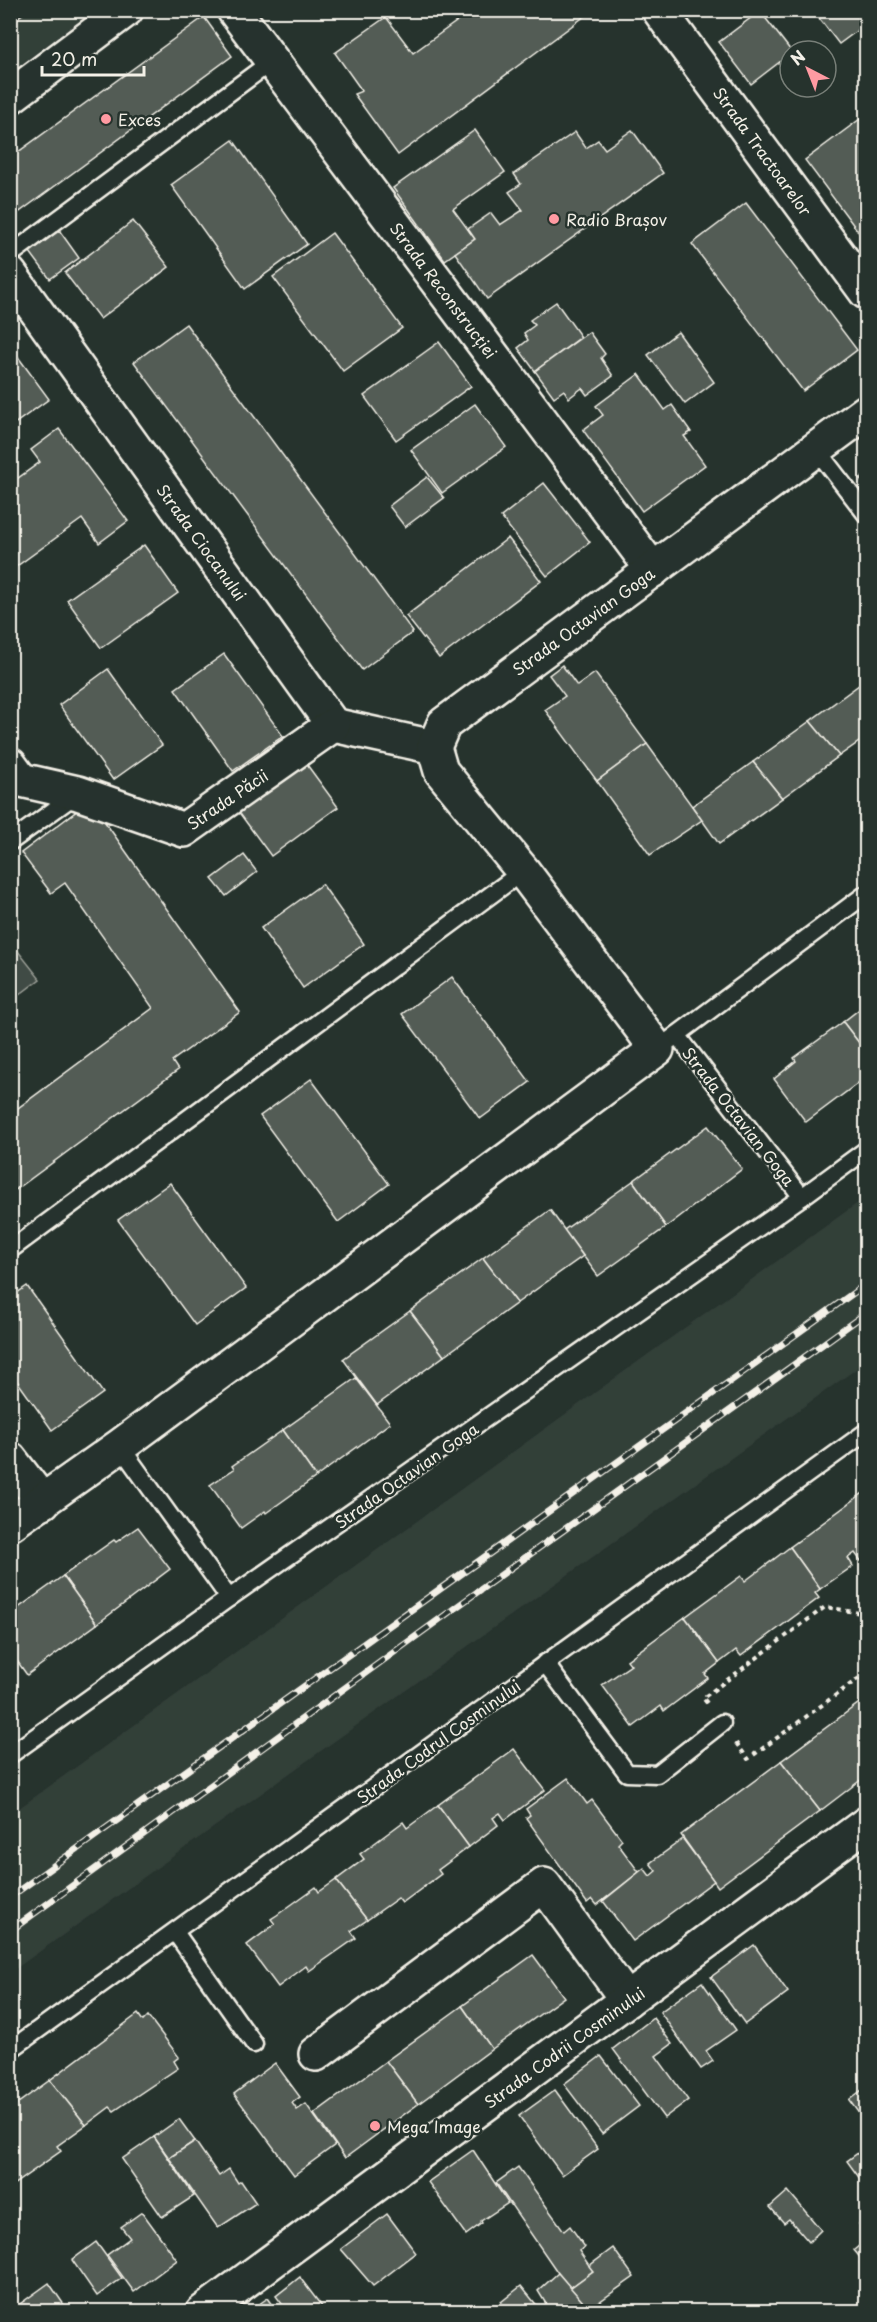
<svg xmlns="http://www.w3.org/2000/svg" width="877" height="2322" viewBox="0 0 877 2322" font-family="'Playpen Sans',sans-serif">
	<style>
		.built { fill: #333f39 }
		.green { fill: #414b45; stroke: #9a9e96; stroke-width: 1.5 }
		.building { fill: #525c55; stroke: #f4f1e8; stroke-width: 1.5 }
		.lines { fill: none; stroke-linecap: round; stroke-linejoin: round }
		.lane-casing { stroke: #f4f1e8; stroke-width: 21 }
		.street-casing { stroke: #f4f1e8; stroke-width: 38 }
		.path { stroke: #f4f1e8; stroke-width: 4; stroke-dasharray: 4.5 4.5; stroke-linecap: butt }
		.lane { stroke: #26332d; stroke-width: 16 }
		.street { stroke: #26332d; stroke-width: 33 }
		.rail-casing { stroke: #f4f1e8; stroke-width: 7 }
		.rail { stroke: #26332d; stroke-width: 4.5; stroke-dasharray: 14; stroke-linecap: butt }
		.poi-dot { fill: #ff9aa2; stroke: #26332d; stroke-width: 2 }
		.labels { text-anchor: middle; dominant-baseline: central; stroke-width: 5; stroke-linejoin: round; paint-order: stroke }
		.poi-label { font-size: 16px; fill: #f4f1e8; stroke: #26332d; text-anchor: start }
		.street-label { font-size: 16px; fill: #f4f1e8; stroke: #26332d }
	</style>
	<rect width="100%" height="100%" fill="#26332d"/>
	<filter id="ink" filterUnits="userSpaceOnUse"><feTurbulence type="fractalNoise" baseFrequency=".0167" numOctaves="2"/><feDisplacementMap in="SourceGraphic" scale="12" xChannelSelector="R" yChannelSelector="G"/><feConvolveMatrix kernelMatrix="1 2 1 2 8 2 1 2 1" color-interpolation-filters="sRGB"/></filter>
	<g filter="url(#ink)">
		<g class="built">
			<polygon points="11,11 93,11 11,71"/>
			<polygon points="866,1197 866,1362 11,1972 11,1814"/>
		</g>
		<polygon class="green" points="10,941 40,979 11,1001 10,1001"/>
		<g class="building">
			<polygon points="10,10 28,10 10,23"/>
			<polygon points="456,10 593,10 398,155 354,94 362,91 335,53 386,17 413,53 460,19"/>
			<polygon points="804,10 819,10 809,17"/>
			<polygon points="819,10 856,10 866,24 839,44 815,13"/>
			<polygon points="760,11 791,51 790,54 751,84 719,42"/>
			<polygon points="204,17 232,56 10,219 10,158"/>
			<polygon points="860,119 866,128 866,242 805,160"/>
			<polygon points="475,130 505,172 453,209 475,239 445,260 393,188"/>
			<polygon points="632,130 663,173 487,299 455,253 475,239 468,229 491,213 500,225 523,210 509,192 521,184 514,174 575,132 586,148 598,140 605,149"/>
			<polygon points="233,140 307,244 245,289 171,185"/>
			<polygon points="746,203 857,350 803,391 692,244"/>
			<polygon points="133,221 169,267 100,319 65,273"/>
			<polygon points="59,230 79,258 50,279 30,252"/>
			<polygon points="332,233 402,328 343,371 273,277"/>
			<polygon points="556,302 581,337 535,371 518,348 528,340 524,333 535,325 530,320"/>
			<polygon points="186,324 413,632 362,670 134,362"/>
			<polygon points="589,332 605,354 601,358 613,376 587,395 582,388 569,398 564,390 554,397 535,371"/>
			<polygon points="678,332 714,382 685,404 648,355"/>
			<polygon points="439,342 471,386 396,440 364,396"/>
			<polygon points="10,346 49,399 10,427"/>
			<polygon points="639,374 665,410 672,405 691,432 684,436 705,465 642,511 583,430 603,415 596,406"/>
			<polygon points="475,404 506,447 442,493 411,450"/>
			<polygon points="59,429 128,521 99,543 82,519 10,571 10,484 40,462 31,450"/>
			<polygon points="866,474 866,488 860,479"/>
			<polygon points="427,477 444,498 405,527 389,506"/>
			<polygon points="544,483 590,542 547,576 501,517"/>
			<polygon points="508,538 541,581 439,658 406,616"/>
			<polygon points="144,545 178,593 101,648 67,600"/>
			<polygon points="224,654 283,736 233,771 175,689"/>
			<polygon points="562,665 577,686 595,673 647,744 597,781 545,710 565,696 549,675"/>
			<polygon points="108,669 162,745 113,780 59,705"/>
			<polygon points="863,682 866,686 866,737 839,756 810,721"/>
			<polygon points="810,721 839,756 782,798 753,762"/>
			<polygon points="647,744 702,820 650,855 597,781"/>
			<polygon points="302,758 338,807 271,856 235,807"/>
			<polygon points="753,762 782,798 719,844 692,806"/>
			<polygon points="90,801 240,1012 172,1061 178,1070 10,1194 10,1114 153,1008 65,883 51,893 21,853"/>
			<polygon points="244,855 257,872 226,896 212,879"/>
			<polygon points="322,884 364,944 303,988 261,928"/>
			<polygon points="452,977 530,1082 480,1119 402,1014"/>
			<polygon points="866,1004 866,1052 843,1022"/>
			<polygon points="843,1022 866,1052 866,1077 806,1122 774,1079 796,1061 794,1058"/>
			<polygon points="311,1079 389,1184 338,1222 260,1116"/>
			<polygon points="708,1126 742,1169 666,1227 633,1181"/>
			<polygon points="633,1181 666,1227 598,1276 564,1230"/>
			<polygon points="170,1183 246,1288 195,1325 118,1220"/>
			<polygon points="550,1210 583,1256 517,1303 483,1258"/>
			<polygon points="483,1258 517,1303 444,1356 410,1311"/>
			<polygon points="27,1286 103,1393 52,1430 10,1371 10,1298"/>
			<polygon points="410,1311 444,1356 377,1405 343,1359"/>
			<polygon points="356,1378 390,1423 316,1477 283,1430"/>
			<polygon points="283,1430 316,1477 266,1513 265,1511 241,1528 210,1485 234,1469 232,1466"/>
			<polygon points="866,1491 866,1556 861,1561 855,1553 848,1558 853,1566 820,1589 790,1547"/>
			<polygon points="138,1527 170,1569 97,1624 63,1576 114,1540 116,1542"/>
			<polygon points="790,1547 820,1589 815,1593 819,1598 741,1656 736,1650 719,1663 685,1617 741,1576 745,1581"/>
			<polygon points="63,1576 97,1624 27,1675 10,1651 10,1614"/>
			<polygon points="685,1617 719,1663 705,1674 708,1678 664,1711 661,1706 633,1727 602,1685 631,1665 627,1660"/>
			<polygon points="866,1698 866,1776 820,1811 781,1761"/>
			<polygon points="514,1749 545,1790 505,1820 500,1813 493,1818 498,1825 469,1847 438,1805"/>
			<polygon points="781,1761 820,1811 718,1887 681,1835"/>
			<polygon points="568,1778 587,1804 592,1800 622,1840 618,1844 639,1872 597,1905 592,1899 587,1903 526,1818 530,1815 526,1809"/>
			<polygon points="438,1805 469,1847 438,1870 441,1874 402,1903 398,1898 367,1920 336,1880 364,1859 360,1854 372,1845 403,1822 407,1828"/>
			<polygon points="683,1839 714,1881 633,1941 603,1901 644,1868 650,1876 656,1871 650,1863"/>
			<polygon points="336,1880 367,1920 351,1931 356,1938 309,1971 306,1966 278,1987 247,1945 275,1924 271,1919 277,1915 316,1887 319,1892"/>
			<polygon points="754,1945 788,1992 745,2024 711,1977"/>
			<polygon points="533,1955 564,1997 492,2049 462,2006"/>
			<polygon points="702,1982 736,2030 706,2051 713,2061 701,2069 660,2012"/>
			<polygon points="462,2006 492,2049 418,2104 386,2061"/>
			<polygon points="138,2014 143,2021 148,2016 179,2057 174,2061 178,2068 114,2111 110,2107 86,2125 50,2080"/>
			<polygon points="653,2018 672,2044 656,2056 688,2100 664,2118 613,2049"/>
			<polygon points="601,2056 639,2106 602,2134 564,2084"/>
			<polygon points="386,2061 418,2104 345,2158 314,2114"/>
			<polygon points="275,2063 300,2097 292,2103 297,2110 306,2104 335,2145 294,2175 234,2094"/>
			<polygon points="50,2080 86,2125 57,2146 61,2151 10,2187 10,2109"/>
			<polygon points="866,2087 866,2123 849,2100"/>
			<polygon points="555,2090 598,2149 562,2175 519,2116"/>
			<polygon points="179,2119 195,2141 169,2158 154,2137"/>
			<polygon points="154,2137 194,2196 162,2217 122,2159"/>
			<polygon points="195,2141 219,2176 229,2169 238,2183 241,2181 256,2203 218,2228 169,2158"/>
			<polygon points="866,2147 866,2187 847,2161"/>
			<polygon points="473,2150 508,2203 481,2221 482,2223 466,2235 428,2182"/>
			<polygon points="518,2167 564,2231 570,2226 585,2247 579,2251 593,2271 570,2288 558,2273 496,2183"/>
			<polygon points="788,2191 821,2230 809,2242 789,2219 784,2223 770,2207"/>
			<polygon points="142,2212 177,2260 134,2292 107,2255 130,2238 121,2227"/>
			<polygon points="387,2214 416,2253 373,2286 341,2249"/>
			<polygon points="866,2219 866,2234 859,2224"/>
			<polygon points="866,2240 866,2271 860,2263 863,2261 854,2250"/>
			<polygon points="96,2242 122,2278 97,2296 72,2260"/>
			<polygon points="613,2248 634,2277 589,2309 570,2288 593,2271 589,2266"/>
			<polygon points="558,2273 589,2309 591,2312 551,2312 538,2291"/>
			<polygon points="300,2277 301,2279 326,2312 288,2312 276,2296"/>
			<polygon points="49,2283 69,2312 15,2312 13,2309"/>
			<polygon points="521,2286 539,2308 535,2312 509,2312 501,2302"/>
			<polygon points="268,2298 278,2312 250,2312 262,2302"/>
		</g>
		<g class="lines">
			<defs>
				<g id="lane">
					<polyline points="10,255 272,61"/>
					<polyline points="816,449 866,514"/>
					<polyline points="10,842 78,793"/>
					<polyline points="670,1040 866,894"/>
					<polyline points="802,1197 866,1150"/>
					<polyline points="10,1250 523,871"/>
					<polyline points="120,1446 229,1598"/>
					<polyline points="545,1663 627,1773 657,1774 722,1723"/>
					<polyline points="10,1755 229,1598 802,1197 677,1035"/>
					<polyline points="175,1932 254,2044"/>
					<polyline points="10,2050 866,1432"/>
				</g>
				<g id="street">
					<polyline points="234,10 653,570"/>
					<polyline points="659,10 866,292"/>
					<polyline points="10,97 126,10"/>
					<polyline points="10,274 333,725 434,747"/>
					<polyline points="10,765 21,780 78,793 184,830 333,725"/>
					<polyline points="10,1459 43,1502"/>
					<polyline points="10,1524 120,1446 657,1049 523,871 441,771 434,747 444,724 866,412"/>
					<polyline points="316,2054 544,1885 627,2000"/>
					<polyline points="203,2312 866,1824"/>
				</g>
			</defs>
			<use href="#lane" class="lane-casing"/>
			<use href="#street" class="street-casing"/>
			<g class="path">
				<polyline points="707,1703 703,1698 825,1607 866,1614"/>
				<polyline points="736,1743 748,1759 866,1673"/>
			</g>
			<use href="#lane" class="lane"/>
			<use href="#street" class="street"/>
			<defs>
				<g id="rail">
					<polyline points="10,1897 866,1284"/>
					<polyline points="10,1931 455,1608 866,1313"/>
				</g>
			</defs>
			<use href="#rail" class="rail-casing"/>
			<use href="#rail" class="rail"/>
		</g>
	</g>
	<g class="poi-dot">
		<circle cx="106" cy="119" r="6"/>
		<circle cx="554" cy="219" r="6"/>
		<circle cx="375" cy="2126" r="6"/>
	</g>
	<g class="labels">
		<g class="poi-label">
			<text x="118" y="119">Exces</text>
			<text x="566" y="219">Radio Brașov</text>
			<text x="387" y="2126">Mega Image</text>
		</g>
		<g class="street-label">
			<text transform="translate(763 151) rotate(54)">Strada Tractoarelor</text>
			<text transform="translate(444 290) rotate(53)">Strada Reconstrucției</text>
			<text transform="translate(202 542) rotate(54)">Strada Ciocanului</text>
			<text transform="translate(583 621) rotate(-36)">Strada Octavian Goga</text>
			<text transform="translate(227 799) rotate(-34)">Strada Păcii</text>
			<text transform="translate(739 1116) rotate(52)">Strada Octavian Goga</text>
			<text transform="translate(406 1475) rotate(-35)">Strada Octavian Goga</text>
			<text transform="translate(438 1741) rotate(-36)">Strada Codrul Cosminului</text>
			<text transform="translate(564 2047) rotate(-36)">Strada Codrii Cosminului</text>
		</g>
	</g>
	<rect width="877" height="2322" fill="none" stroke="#26332d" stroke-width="36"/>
	<rect x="18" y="18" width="841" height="2286" fill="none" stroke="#f4f1e8" stroke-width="2" filter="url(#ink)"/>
	<g transform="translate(808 69) rotate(318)"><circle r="28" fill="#26332d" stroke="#787f78" stroke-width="1.5"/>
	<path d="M0-4.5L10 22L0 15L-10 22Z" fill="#ff9aa2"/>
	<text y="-9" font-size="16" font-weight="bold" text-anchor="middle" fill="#f4f1e8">N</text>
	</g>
	<path d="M42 66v9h102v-9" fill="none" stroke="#f4f1e8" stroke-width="3"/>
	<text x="51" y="66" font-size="18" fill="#f4f1e8" stroke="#26332d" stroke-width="4.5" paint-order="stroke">20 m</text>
</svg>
